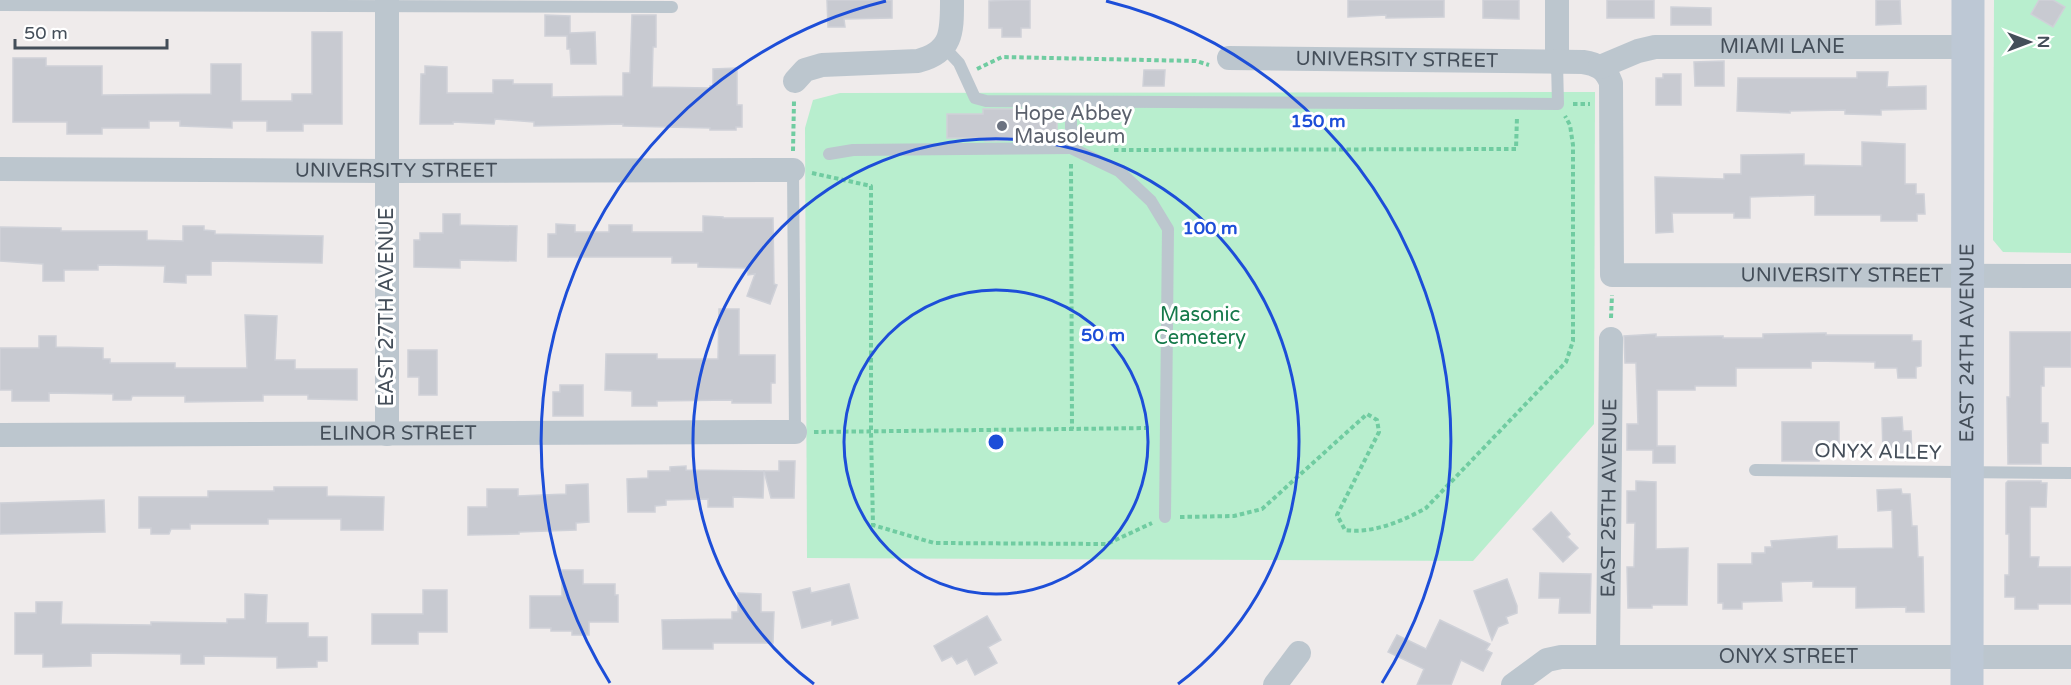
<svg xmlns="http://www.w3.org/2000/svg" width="2071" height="685" viewBox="0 0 2071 685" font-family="'Varela Round',sans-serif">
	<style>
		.green { fill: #b8eece }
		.building { fill: #c8cad1; stroke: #cfd1d8; stroke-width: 1.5 }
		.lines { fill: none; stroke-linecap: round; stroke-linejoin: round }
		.path { stroke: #70cca1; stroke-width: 4; stroke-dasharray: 4.5 3; stroke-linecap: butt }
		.lane { stroke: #bcc6ce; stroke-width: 12 }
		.street { stroke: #bcc6ce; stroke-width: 24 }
		.secondary { stroke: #bdc8d5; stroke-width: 33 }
		.ring { fill: none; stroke: #1d4ed8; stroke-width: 3 }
		.worship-dot { fill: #6b7280; stroke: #fff; stroke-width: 2 }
		.labels { text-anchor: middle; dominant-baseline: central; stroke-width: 6; stroke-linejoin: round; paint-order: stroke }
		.street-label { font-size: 20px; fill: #444e59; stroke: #fff }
		.worship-label { font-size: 20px; fill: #5b616d; stroke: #fff; text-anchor: start }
		.park-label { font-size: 20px; fill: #15794a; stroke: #fff }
		.centre { fill: #1d4ed8; stroke: #fff; stroke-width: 3 }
		.ring-label { font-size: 18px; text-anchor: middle; font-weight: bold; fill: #1d4ed8; stroke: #fff; stroke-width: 6; stroke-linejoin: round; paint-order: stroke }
	</style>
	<rect width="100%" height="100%" fill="#efebeb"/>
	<g class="green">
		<polygon points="1994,0 2071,0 2071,253 2003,252 1993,240"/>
		<polygon points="1595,92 1594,424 1473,561 807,558 805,128 813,100 840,93"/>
	</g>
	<g class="building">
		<polygon points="827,0 892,0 892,18 844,19 845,27 828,27"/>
		<polygon points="1013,0 1030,0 1030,28 1021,28 1021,37 1002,37 1002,28 989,28 989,1"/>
		<polygon points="1348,0 1444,0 1444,17 1386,18 1386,15 1348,17"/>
		<polygon points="1483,0 1519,0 1519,19 1483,18"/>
		<rect x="1607" y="0" width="47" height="18"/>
		<polygon points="1876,0 1900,0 1901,24 1876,25"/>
		<polygon points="2039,0 2053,0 2065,7 2053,27 2031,14"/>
		<polygon points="1671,7 1711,8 1711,25 1671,25"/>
		<polygon points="545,15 570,16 570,33 595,32 596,64 571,64 570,49 567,49 567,36 545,36"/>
		<polygon points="632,15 656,15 656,47 653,47 652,87 710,88 710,86 713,86 713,69 737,68 737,105 742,105 742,127 736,127 736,130 710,130 710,128 623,126 623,124 534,126 534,122 495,119 494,124 453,122 453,124 420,124 421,74 425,74 425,66 447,67 447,93 493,93 493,80 513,80 513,84 552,84 552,97 623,96 623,73 630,73"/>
		<polygon points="312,32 342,32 342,124 303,124 303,131 267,131 267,121 232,121 232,128 180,126 180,121 149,121 149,128 102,128 102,134 67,134 67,122 13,122 13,58 46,58 46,66 102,66 102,95 211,94 211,64 241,64 241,101 292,101 292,94 312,94"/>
		<polygon points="1724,61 1724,86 1695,86 1694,62"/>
		<polygon points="1144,70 1165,70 1164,86 1143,86"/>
		<polygon points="1857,72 1888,72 1887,87 1926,86 1926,109 1881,110 1881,115 1845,114 1845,110 1790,111 1790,113 1737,111 1738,78 1857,78"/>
		<polygon points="1663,74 1681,74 1681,105 1656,105 1656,78 1663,78"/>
		<polygon points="983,109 1021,109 1021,113 1057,113 1057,139 985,141 985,138 947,138 947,114 983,114"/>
		<polygon points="1862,142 1905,144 1905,184 1916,184 1916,194 1924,194 1925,214 1917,214 1917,221 1881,221 1881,215 1815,215 1815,195 1750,197 1750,218 1734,218 1734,213 1672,213 1673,232 1656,233 1655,177 1724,179 1724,174 1741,174 1741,155 1804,154 1804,165 1862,166"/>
		<polygon points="443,214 460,214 460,225 517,226 516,261 460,260 460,268 414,267 414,240 420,240 420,233 443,233"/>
		<polygon points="703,216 723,217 723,218 773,218 774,284 777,285 770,304 747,296 755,274 748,275 748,268 698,267 698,263 672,263 672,257 548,257 548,234 556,234 556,224 575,225 575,232 609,232 609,225 632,225 632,232 703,232"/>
		<polygon points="183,226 204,226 204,230 215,231 215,234 323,236 322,263 211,261 211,275 186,275 186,283 164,282 165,266 98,265 98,270 64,270 64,281 43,281 43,264 0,261 0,227 61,228 61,231 147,231 147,240 183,241"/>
		<polygon points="719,309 739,309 739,355 775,355 775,383 771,383 771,403 732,403 732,400 657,401 657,406 632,406 632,391 605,390 606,354 657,354 657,359 718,359"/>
		<polygon points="245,315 277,316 275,360 295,360 295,369 357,369 357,400 308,399 308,395 263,395 263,401 185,402 185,396 132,396 131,400 113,400 113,394 49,393 49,401 12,401 12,390 0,390 0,348 39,348 39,336 56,336 56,347 103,348 103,359 110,359 110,363 175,363 175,368 247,368"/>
		<polygon points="2010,332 2071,332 2071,367 2044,367 2044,386 2041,386 2041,423 2048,423 2048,443 2041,443 2041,464 2008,464 2007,397 2010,397"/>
		<polygon points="1826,333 1826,335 1912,335 1912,341 1921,341 1921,366 1916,367 1916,378 1898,378 1897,368 1875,368 1875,362 1811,361 1811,368 1736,368 1736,386 1695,386 1695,390 1657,390 1657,446 1675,446 1675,463 1653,463 1653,450 1627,450 1627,424 1638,424 1636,363 1625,363 1624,336 1656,334 1656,337 1723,336 1723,338 1763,338 1763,334"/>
		<polygon points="408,350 437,350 437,395 419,395 419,377 408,377"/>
		<polygon points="560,385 583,385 583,416 553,416 553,392 560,392"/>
		<polygon points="1902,417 1903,431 1911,431 1912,454 1883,454 1882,418"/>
		<polygon points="1782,422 1839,422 1839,444 1819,444 1819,461 1782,461"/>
		<polygon points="779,461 795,461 794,498 771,498 764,471 779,471"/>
		<polygon points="686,466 686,470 764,471 763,498 733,497 733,507 708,507 708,499 666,500 666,505 655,506 655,512 628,512 627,479 648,478 648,471 670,471 670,467"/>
		<polygon points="1636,481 1656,482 1656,549 1688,548 1687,605 1652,605 1652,608 1628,608 1627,567 1634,567 1635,523 1627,523 1627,491 1636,491"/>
		<polygon points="2008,481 2041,481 2041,483 2047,483 2046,507 2030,507 2030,557 2039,557 2038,567 2071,567 2071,604 2038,604 2038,609 2015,609 2015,597 2005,597 2005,575 2009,575 2009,534 2006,534 2006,483"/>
		<polygon points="588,484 589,522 576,523 576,530 519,532 519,534 468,535 468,507 487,507 487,489 518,489 518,496 566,494 566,485"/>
		<polygon points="274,487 327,487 327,496 384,497 383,530 341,530 341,519 268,519 268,524 190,524 190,529 171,529 169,534 151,534 151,528 139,528 139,497 208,497 208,491 274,491"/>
		<polygon points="1901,489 1902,494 1910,494 1912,526 1917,526 1918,557 1923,557 1924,612 1906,612 1906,607 1856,608 1856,587 1813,587 1813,581 1781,582 1782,601 1742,602 1742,609 1723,609 1723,603 1718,603 1718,564 1752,564 1752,553 1765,553 1765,547 1772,547 1771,541 1837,536 1837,549 1893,548 1892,510 1878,511 1877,490"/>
		<polygon points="104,500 105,532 0,534 0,503"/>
		<polygon points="1551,512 1570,534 1567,537 1578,548 1563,562 1533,529"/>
		<polygon points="562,570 583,570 583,584 615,584 615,595 618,595 618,622 589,622 589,635 572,635 572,631 551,631 551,628 530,628 530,596 562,596"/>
		<polygon points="1540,573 1591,574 1590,613 1559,613 1560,598 1539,598"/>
		<polygon points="1507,579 1517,606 1517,613 1506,617 1508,623 1498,627 1492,640 1474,591"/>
		<polygon points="849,584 858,618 832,625 832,620 802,628 793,592 810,588 811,593"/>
		<polygon points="423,590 447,590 447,632 418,632 418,644 372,644 372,614 423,614"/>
		<polygon points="738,593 761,594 761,612 774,612 773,643 713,643 713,649 663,649 662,620 732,619 732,612 738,612"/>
		<polygon points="245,594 267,595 266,623 308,623 308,637 327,637 327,661 317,661 317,667 277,668 277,657 204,656 204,664 181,664 181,654 91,653 91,666 43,667 43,654 15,654 15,613 36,613 36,602 62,602 61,624 151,625 151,622 227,623 227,619 245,619"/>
		<polygon points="987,616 1001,640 988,647 997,663 975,675 967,659 957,664 952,656 942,661 934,646"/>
		<polygon points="1440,620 1490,644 1486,650 1492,653 1483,671 1461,660 1451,685 1417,685 1424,669 1388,652 1397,635 1426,649"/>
	</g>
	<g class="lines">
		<g class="path">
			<polyline points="977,69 1002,57 1196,61 1209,65"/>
			<polyline points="1573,104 1590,104"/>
			<polyline points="1114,150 1516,149 1517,117"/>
			<polyline points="793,151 794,101"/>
			<polyline points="1071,164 1072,429"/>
			<polyline points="812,173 871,186 871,432 873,525 934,543 1107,544 1152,523"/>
			<polyline points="1611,318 1612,295"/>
			<polyline points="814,432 1151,428"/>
			<path d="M 1180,517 L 1234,516 L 1262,509 L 1367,414 L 1377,420 L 1379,432 L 1337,515 L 1345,530 C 1372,534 1403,521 1426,508 L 1566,362 L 1573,341 L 1573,145 L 1570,125 L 1565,116"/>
		</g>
		<g class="lane">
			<polyline points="0,5 672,7"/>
			<polyline points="944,47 959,63 975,98 986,101 1558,104 1557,63"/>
			<polyline points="1071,148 1119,171 1151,201 1168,229 1165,517"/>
			<polyline points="829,154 853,150 1071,148 1071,103"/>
			<polyline points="793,170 795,432"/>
			<polyline points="1755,470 2071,473"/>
		</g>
		<g class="street">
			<polyline points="387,0 387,434"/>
			<polyline points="1557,0 1557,63"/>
			<path id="s1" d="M 1229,58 L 1583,62 C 1597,64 1606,69 1611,83 L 1612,275 L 2071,276"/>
			<path id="s2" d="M 1600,67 L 1638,51 L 1655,47 L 1968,47"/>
			<path d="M 795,81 L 805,70 L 822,65 L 918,61 C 953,52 952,31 952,0"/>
			<path id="s3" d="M 0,169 L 387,171 L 793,170"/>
			<path id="s4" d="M 0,435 L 795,432"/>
			<path id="s5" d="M 1608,657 L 1611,339"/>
			<polyline points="1275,685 1299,653"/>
			<path id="s6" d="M 1513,685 L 1547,660 L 1561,657 L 2071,657"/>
		</g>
		<path class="secondary" id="s7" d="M 1967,685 L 1968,0"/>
	</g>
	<g class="ring">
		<circle cx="996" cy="442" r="152"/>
		<path d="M814 684A303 303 0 1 1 1178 684"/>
		<path d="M610 683A455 455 0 0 1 886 1M1106 1A455 455 0 0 1 1382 683"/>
	</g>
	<circle class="worship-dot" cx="1002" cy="126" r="6"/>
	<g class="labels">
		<g class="street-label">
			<text stroke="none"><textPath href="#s2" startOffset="186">MIAMI LANE</textPath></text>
			<text stroke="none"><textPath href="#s1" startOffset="168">UNIVERSITY STREET</textPath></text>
			<text stroke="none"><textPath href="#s3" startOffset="396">UNIVERSITY STREET</textPath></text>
			<text stroke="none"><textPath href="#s1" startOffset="813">UNIVERSITY STREET</textPath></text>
			<text transform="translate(387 307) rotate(-90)">EAST 27TH AVENUE</text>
			<text stroke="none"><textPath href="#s7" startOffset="342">EAST 24TH AVENUE</textPath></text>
			<text stroke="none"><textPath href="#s4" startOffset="398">ELINOR STREET</textPath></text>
			<text transform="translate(1878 452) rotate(1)">ONYX ALLEY</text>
			<text stroke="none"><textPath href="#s5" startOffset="159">EAST 25TH AVENUE</textPath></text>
			<text stroke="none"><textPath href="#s6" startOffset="284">ONYX STREET</textPath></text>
		</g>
		<g class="worship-label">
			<text x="1014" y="114">Hope Abbey<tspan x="1014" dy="23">Mausoleum</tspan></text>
		</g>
		<g class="park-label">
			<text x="1200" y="315">Masonic<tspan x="1200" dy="23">Cemetery</tspan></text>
		</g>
	</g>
	<circle cx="996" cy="442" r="9" class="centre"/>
	<g class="ring-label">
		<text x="1318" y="127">150 m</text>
		<text x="1210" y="234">100 m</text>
		<text x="1103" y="341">50 m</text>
	</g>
	<g transform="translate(2029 42) rotate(90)" stroke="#ffffff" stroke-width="4.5" paint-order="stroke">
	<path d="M0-4.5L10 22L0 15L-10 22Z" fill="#444e59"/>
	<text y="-9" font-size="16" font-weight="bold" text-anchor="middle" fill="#444e59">N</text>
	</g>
	<path d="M15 39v9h152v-9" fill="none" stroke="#444e59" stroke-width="3"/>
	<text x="24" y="39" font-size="18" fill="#444e59" stroke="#ffffff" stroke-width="4.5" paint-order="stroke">50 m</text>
</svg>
